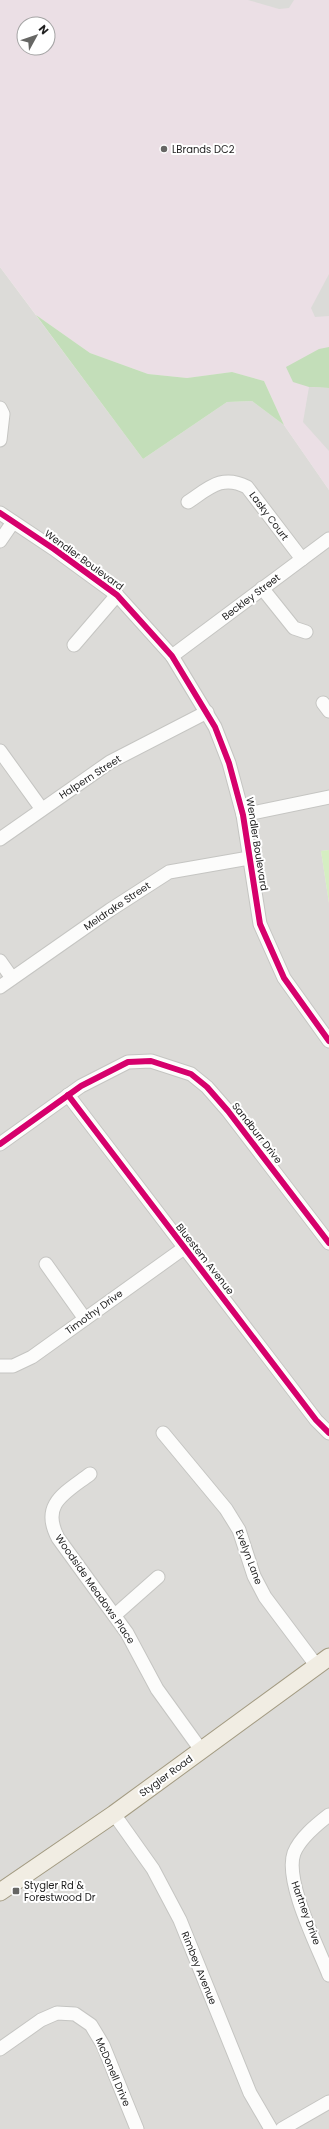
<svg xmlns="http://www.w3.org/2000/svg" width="329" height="2129" viewBox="0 0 329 2129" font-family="Poppins,sans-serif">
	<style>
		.residential { fill: #dcdbd8 }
		.industrial { fill: #ebdfe5; fill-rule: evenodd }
		.grass { fill: #d5eec2 }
		.forest { fill: #c3deb9 }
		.parking { fill: #dbdbd8 }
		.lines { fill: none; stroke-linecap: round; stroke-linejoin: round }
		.minor-casing { stroke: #c5c5c2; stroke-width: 15 }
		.major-casing { stroke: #a39b82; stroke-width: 19 }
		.minor { stroke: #fcfcfb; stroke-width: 13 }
		.major { stroke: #f1ede3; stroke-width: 17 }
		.cycleway-casing { stroke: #fff; stroke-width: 8 }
		.cycleway { stroke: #d6006c; stroke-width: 6 }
		.poi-dot { fill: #666664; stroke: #fff; stroke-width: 1.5 }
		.labels { text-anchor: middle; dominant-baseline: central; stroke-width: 4; stroke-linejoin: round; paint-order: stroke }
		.poi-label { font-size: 10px; fill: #1e1e1e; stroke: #fff; text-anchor: start }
		.street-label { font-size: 10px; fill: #1e1e1e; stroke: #fff }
	</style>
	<rect width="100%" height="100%" fill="#edece6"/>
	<polygon class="residential" points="0,267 143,459 227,402 252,401 284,425 329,490 329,850 321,851 329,903 329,2129 0,2129"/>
	<path class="industrial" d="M 0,0 L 329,0 L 329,490 L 284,425 L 264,381 L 232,372 L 187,378 L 148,374 L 90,353 L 36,315 L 0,267 ZM 24,24 L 48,24 L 48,48 L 24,48 Z"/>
	<polygon class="grass" points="329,850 329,903 321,851"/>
	<g class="forest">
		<polygon points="36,315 90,353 148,374 187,378 232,372 264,381 284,425 252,401 227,402 143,459"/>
		<polygon points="329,347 329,388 309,387 293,382 286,367 319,349"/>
	</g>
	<g class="parking">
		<polygon points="248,0 294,0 289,8 279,9"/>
		<polygon points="329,274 329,316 315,317 311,308"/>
		<polygon points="309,387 329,388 329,451 303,422"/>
	</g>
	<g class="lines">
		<defs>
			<g id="minor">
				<polyline points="0,408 3,414 0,440"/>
				<path d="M 188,502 C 209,488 222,474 247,487 L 302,559"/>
				<polyline points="0,513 54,549 117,595 172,656 215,727 229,763 243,815 260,924 284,978 329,1041"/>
				<polyline points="0,541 13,522"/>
				<polyline points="262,588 294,628 306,632"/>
				<polyline points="74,645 117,595"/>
				<polyline points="172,656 329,539"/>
				<polyline points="323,703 329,711"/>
				<polyline points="0,751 41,808"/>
				<polyline points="243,815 329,797"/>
				<polyline points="0,839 110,762 207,712"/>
				<polyline points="0,961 12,978"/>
				<polyline points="0,987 110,910 169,872 249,858"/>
				<polyline points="68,1095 316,1420 329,1433"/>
				<polyline points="0,1144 81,1086 128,1062 151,1061 191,1074 207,1087 228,1111 329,1243"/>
				<polyline points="46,1264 85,1319"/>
				<polyline points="0,1366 13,1366 32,1357 184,1248"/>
				<polyline points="163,1433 226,1509 239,1530 254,1576 265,1597 316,1665"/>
				<path d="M 90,1474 C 65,1493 40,1504 58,1538 L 127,1633 L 157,1689 L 201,1750"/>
				<polyline points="115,1615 158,1577"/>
				<polyline points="114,1814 153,1869 180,1920 250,2093 271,2129"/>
				<path d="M 329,1815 C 316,1825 300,1838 294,1853 C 284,1881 318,1947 329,1975"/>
				<polyline points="0,2049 41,2020 57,2013 75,2014 91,2025 103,2045 137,2129"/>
				<polyline points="282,2129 329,2102"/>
			</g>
			<polyline id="major" points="0,1892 114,1814 329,1657"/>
		</defs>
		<use href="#minor" class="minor-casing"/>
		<use href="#major" class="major-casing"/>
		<use href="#minor" class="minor"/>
		<use href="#major" class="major"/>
		<defs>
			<g id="cycleway">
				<polyline points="0,513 54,549 117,595 172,656 215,727 229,763 243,815 260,924 284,978 329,1041"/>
				<polyline points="68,1095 316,1420 329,1433"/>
				<polyline points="0,1144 81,1086 128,1062 151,1061 191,1074 207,1087 228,1111 329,1243"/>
			</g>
		</defs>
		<use href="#cycleway" class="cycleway-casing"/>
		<use href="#cycleway" class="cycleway"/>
	</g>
	<g class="poi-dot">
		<circle cx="164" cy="149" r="4"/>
		<rect x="12" y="1887" width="8" height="8" rx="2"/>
	</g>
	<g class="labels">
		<g class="poi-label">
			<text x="172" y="149">LBrands DC2</text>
			<text x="24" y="1885">Stygler Rd &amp;<tspan x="24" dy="12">Forestwood Dr</tspan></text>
		</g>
		<g class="street-label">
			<text transform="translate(269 516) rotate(53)">Lasky Court</text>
			<text transform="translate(84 560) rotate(36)">Wendler Boulevard</text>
			<text transform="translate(251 597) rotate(-37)">Beckley Street</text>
			<text transform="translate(90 777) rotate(-33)">Halpern Street</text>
			<text transform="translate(257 844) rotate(81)">Wendler Boulevard</text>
			<text transform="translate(117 906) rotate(-34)">Meldrake Street</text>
			<text transform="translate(257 1133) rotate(52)">Sandburr Drive</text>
			<text transform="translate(205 1259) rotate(52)">Bluestem Avenue</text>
			<text transform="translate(94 1312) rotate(-36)">Timothy Drive</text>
			<text transform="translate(249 1557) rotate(69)">Evelyn Lane</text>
			<text transform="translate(95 1589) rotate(55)">Woodside Meadows Place</text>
			<text transform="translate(166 1776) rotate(-36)">Stygler Road</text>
			<text transform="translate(306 1913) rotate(70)">Hartney Drive</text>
			<text transform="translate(199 1968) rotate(68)">Rimbey Avenue</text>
			<text transform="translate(113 2072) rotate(67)">McDonell Drive</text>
		</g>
	</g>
	<g transform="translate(36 36) rotate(50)"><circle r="19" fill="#ffffff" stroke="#a5a5a5"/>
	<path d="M0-3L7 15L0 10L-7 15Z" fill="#666664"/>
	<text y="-6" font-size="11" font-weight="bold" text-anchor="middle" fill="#1e1e1e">N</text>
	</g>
</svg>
